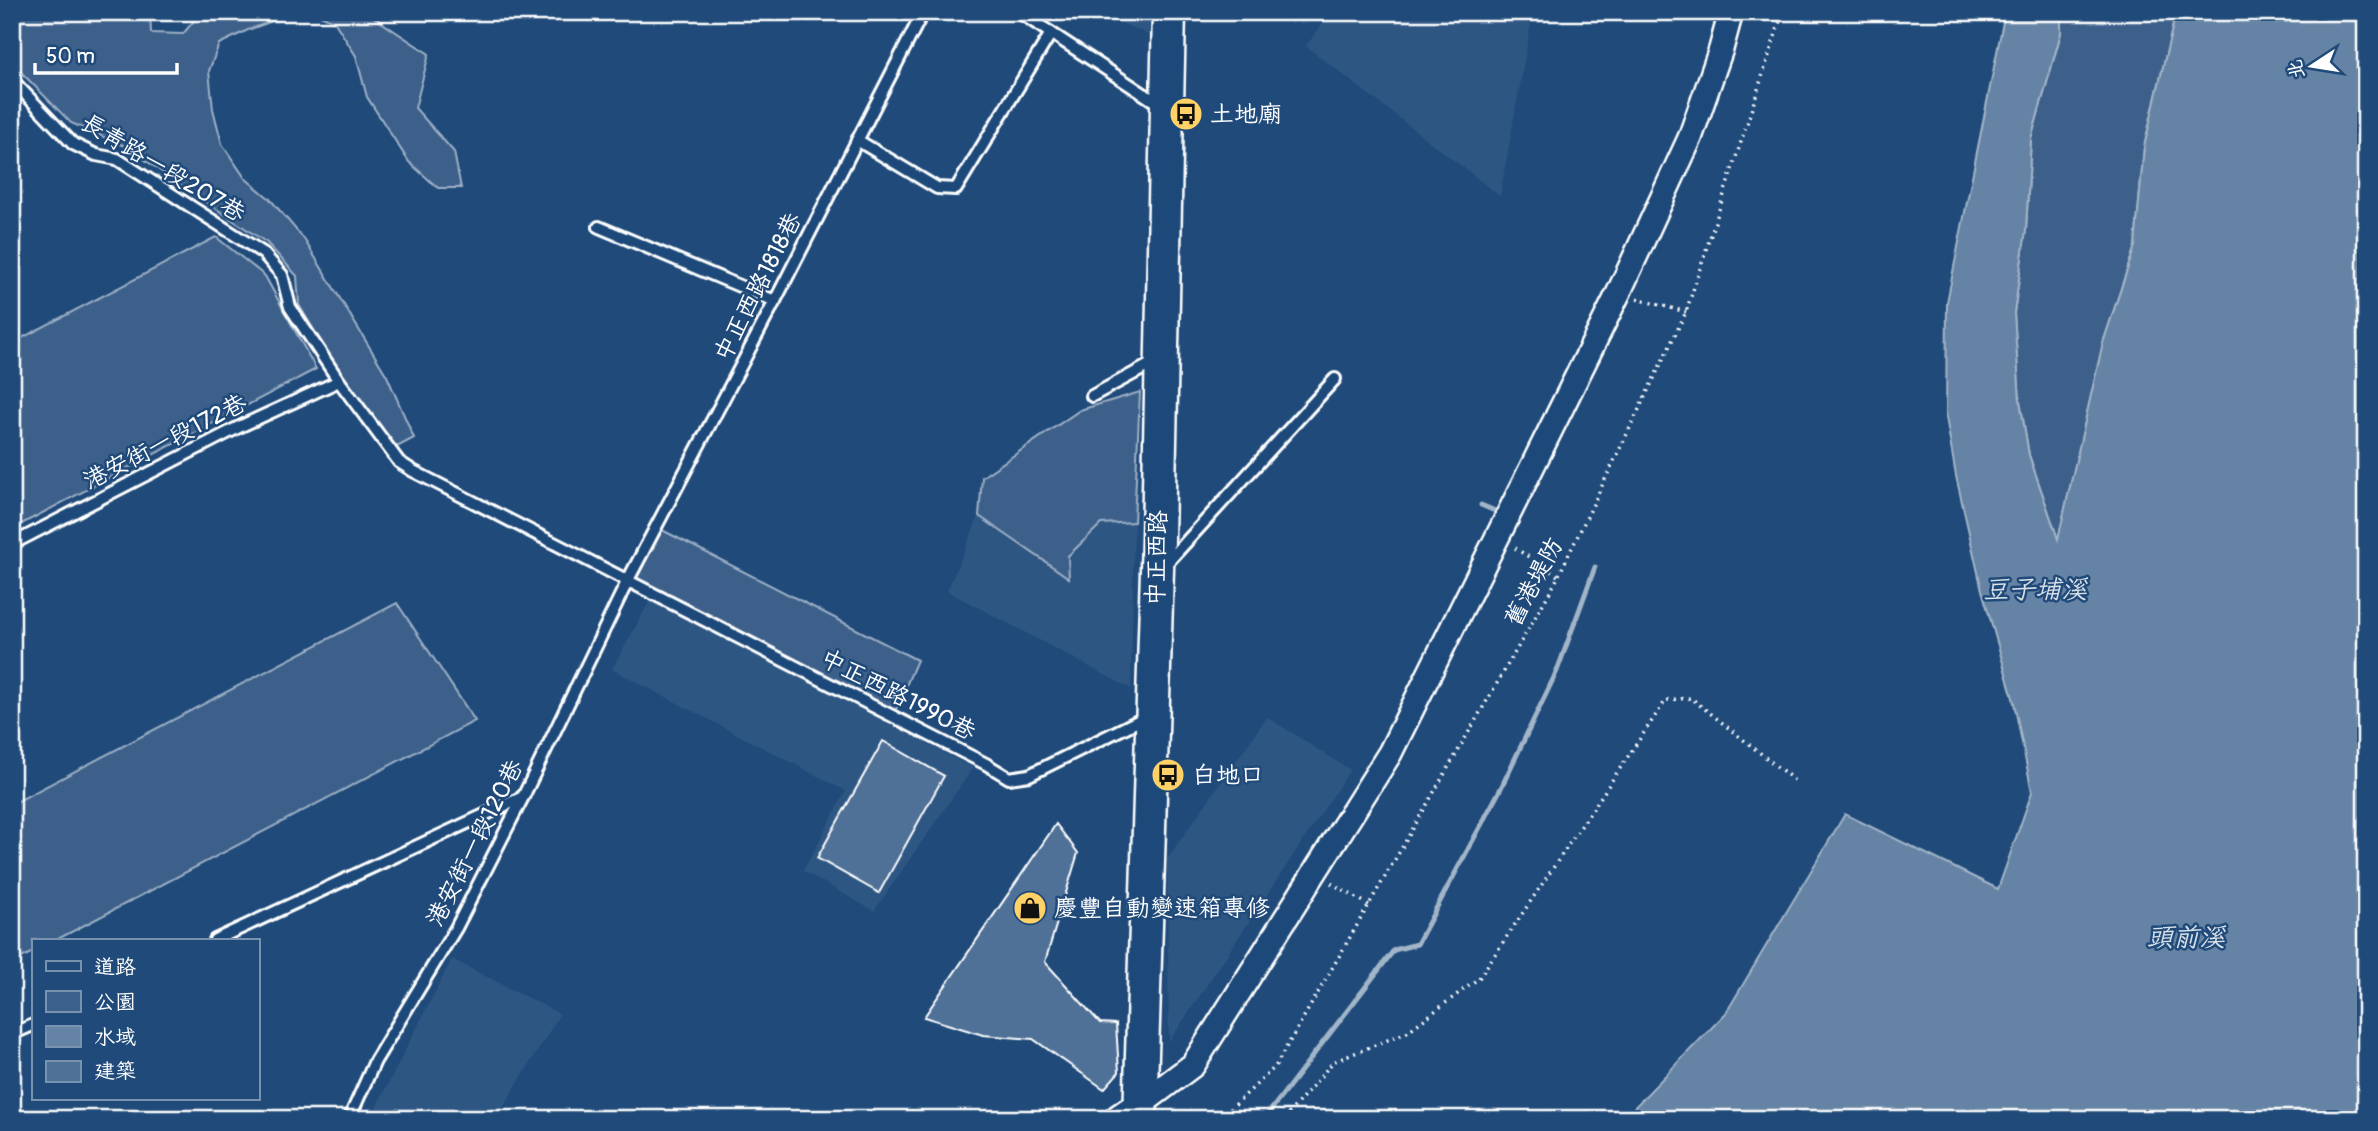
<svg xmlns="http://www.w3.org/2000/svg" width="2378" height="1131" viewBox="0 0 2378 1131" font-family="Pangolin,'LXGW WenKai TC',sans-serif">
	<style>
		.built { fill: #2e5683 }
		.green { fill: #3c618b; stroke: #9eb0c5; stroke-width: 2 }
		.water { fill: #6583a4; stroke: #a3b5c8; stroke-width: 2 }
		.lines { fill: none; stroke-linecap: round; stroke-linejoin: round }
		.stream { stroke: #a3b5c8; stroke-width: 5 }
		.building { fill: #507197; stroke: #fff; stroke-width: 2 }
		.service-casing { stroke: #fff; stroke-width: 16 }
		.minor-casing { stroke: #fff; stroke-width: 28 }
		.tertiary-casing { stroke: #fff; stroke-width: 33 }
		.secondary-casing { stroke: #fff; stroke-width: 37 }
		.path { stroke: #fff; stroke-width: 3.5; stroke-dasharray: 2 5; stroke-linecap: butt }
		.service { stroke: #1f4a7a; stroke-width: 10 }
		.minor { stroke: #1f4a7a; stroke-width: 23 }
		.tertiary { stroke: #1f4a7a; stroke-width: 28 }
		.secondary { stroke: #1f4a7a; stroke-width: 32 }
		.labels { text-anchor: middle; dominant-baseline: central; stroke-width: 5; stroke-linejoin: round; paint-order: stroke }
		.poi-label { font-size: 24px; fill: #fff; stroke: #1f4a7a; text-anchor: start }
		.street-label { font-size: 24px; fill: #fff; stroke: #1f4a7a }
		.water-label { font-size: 26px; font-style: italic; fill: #d8e0e8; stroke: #1f4a7a }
	</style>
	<rect width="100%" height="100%" fill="#1f4a7a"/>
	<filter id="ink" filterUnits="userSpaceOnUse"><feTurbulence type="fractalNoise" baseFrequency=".0143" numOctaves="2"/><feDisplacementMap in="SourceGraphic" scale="14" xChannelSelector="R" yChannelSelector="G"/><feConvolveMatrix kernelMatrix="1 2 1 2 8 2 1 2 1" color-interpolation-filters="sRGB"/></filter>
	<g filter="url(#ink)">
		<g class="built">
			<polygon points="1096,12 1149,12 1149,35"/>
			<polygon points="1331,12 1533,12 1500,196 1306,46"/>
			<polygon points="979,516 1069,577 1068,556 1101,524 1134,522 1131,689 947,591"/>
			<polygon points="651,599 973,768 874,911 803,871 846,791 612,669"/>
			<polygon points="1267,717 1350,770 1169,1042 1167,859"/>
			<polygon points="452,959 560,1014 496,1119 370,1119"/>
		</g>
		<g class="green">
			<polygon points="12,12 150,12 151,33 183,34 201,12 297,12 248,30 219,44 209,71 213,109 222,144 245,178 270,199 304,239 387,376 414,438 397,447 350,390 299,305 297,276 267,243 173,180 127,147 71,123 12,63"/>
			<polygon points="314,12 366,12 429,54 415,108 454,152 461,188 438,188 409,162 367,97 356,56 334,21"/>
			<polygon points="2061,12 2176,12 2144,147 2135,246 2103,343 2058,540 2029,455 2020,401 2014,313 2026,230 2031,139 2061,33"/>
			<polygon points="216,237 265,276 316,369 12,529 12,343"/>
			<polygon points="1140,392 1134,522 1101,524 1068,556 1069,578 979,516 982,477 1080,410"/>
			<polygon points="662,530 917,660 894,714 636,578"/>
			<polygon points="397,603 475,721 56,940 33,940 33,952 12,963 12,804"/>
		</g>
		<polygon class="water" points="2005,12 2061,12 2061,33 2031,139 2026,230 2014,313 2020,401 2029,455 2058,539 2103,343 2135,246 2144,147 2176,12 2366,12 2366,1119 1623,1119 1726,1013 1845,814 1998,889 2032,792 2013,698 1982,590 1956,476 1946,417 1947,302"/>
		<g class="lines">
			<g class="stream">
				<polyline points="1481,505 1495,511"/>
				<polyline points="1264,1119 1394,950 1417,944 1500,790 1557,671 1595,567"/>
			</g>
		</g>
		<g class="building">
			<polygon points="883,741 944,776 879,893 817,858"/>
			<polygon points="1056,824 1078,853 1045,962 1100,1023 1116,1024 1119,1072 1104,1089 1033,1039 983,1035 924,1017"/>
		</g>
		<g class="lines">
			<defs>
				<g id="service">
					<polyline points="1019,12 1162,106"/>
					<polyline points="12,80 73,144 96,155 117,159 263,253 282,275 290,307 339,381 399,462 413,471 986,764 1009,778 1029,775 1148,716"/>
					<polyline points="857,140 937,188 956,189 1051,33"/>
					<polyline points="599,227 775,301"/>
					<polyline points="1092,396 1159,360"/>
					<polyline points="12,544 239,427 339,381"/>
					<polyline points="1165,565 1335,379"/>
					<polyline points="215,940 523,797"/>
					<polyline points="12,1034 33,1025"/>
					<polyline points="349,1119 375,1061 456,928 523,797 628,580 775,301 923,12"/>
				</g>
				<polyline id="minor" points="1141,1104 1193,1065 1390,753 1618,294 1690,138 1721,49 1731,12"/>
				<polyline id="tertiary" points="1119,1119 1141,1104"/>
				<polyline id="secondary" points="1140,1119 1158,538 1169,12"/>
			</defs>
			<use href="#service" class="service-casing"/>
			<use href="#minor" class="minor-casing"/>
			<use href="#tertiary" class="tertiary-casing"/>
			<use href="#secondary" class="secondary-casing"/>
			<g class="path">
				<polyline points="1637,299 1686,312"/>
				<polyline points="1515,548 1558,576"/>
				<polyline points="1331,883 1369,905"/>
				<polyline points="1220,1119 1275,1067 1555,583 1686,312 1783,12"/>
				<polyline points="1284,1119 1333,1062 1407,1032 1479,978 1666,700 1691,698 1794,780"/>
			</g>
			<use href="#service" class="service"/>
			<use href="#minor" class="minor"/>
			<use href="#tertiary" class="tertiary"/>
			<use href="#secondary" class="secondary"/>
		</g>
	</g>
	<defs>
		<symbol id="bus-disc" viewBox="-11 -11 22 22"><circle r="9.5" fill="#ffd166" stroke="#1f4a7a"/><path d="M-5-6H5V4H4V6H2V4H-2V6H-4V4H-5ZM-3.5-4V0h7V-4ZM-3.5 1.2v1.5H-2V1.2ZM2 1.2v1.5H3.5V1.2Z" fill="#111"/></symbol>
		<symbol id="shop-disc" viewBox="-11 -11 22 22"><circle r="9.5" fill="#ffd166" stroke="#1f4a7a"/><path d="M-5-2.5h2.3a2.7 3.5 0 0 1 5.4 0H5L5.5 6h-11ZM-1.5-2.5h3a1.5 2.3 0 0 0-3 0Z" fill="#111"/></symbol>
	</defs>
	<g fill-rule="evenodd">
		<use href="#bus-disc" x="1167" y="95" width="38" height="38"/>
		<use href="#bus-disc" x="1149" y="756" width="38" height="38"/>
		<use href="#shop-disc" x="1011" y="889" width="38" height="38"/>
	</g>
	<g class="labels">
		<g class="poi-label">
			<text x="1210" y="114">土地廟</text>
			<text x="1192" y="775">白地口</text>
			<text x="1054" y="908">慶豐自動變速箱專修</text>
		</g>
		<g class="street-label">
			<text transform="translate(163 168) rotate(31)">長青路一段207巷</text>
			<text transform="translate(758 287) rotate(-63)">中正西路1818巷</text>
			<text transform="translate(165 442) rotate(-27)">港安街一段172巷</text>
			<text transform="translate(1157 558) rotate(-88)">中正西路</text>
			<text transform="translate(1534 582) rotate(-62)">舊港堤防</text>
			<text transform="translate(898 695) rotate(27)">中正西路1990巷</text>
			<text transform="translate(475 843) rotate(-63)">港安街一段120巷</text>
		</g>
		<g class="water-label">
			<text x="2035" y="590">豆子埔溪</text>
			<text x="2186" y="938">頭前溪</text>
		</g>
	</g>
	<rect width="2378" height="1131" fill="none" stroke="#1f4a7a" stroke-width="42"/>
	<rect x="21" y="21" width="2336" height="1089" fill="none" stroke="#fff" stroke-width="2.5" filter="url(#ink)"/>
	<rect x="32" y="939" width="228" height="161" fill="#1f4a7a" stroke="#7992af" stroke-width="2"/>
	<rect x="46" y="961" width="35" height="10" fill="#1f4a7a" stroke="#7992af" stroke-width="2"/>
	<text x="94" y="974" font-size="21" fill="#ffffff">道路</text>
	<rect x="46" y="991" width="35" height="21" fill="#3c618b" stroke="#7992af" stroke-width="2"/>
	<text x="94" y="1009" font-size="21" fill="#ffffff">公園</text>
	<rect x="46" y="1026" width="35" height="21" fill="#6583a4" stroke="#7992af" stroke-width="2"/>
	<text x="94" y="1044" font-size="21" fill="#ffffff">水域</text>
	<rect x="46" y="1061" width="35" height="21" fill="#507197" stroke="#7992af" stroke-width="2"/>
	<text x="94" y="1078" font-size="21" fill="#ffffff">建築</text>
	<g transform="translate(2312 66) rotate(258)" stroke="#1f4a7a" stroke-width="5" paint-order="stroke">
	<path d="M0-5L12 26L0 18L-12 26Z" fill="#ffffff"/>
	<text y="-10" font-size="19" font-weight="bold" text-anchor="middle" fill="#ffffff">北</text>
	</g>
	<path d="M35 63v10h142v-10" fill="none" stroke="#ffffff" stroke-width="3.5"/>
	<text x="46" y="63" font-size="21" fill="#ffffff" stroke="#1f4a7a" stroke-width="5" paint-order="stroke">50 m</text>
</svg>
